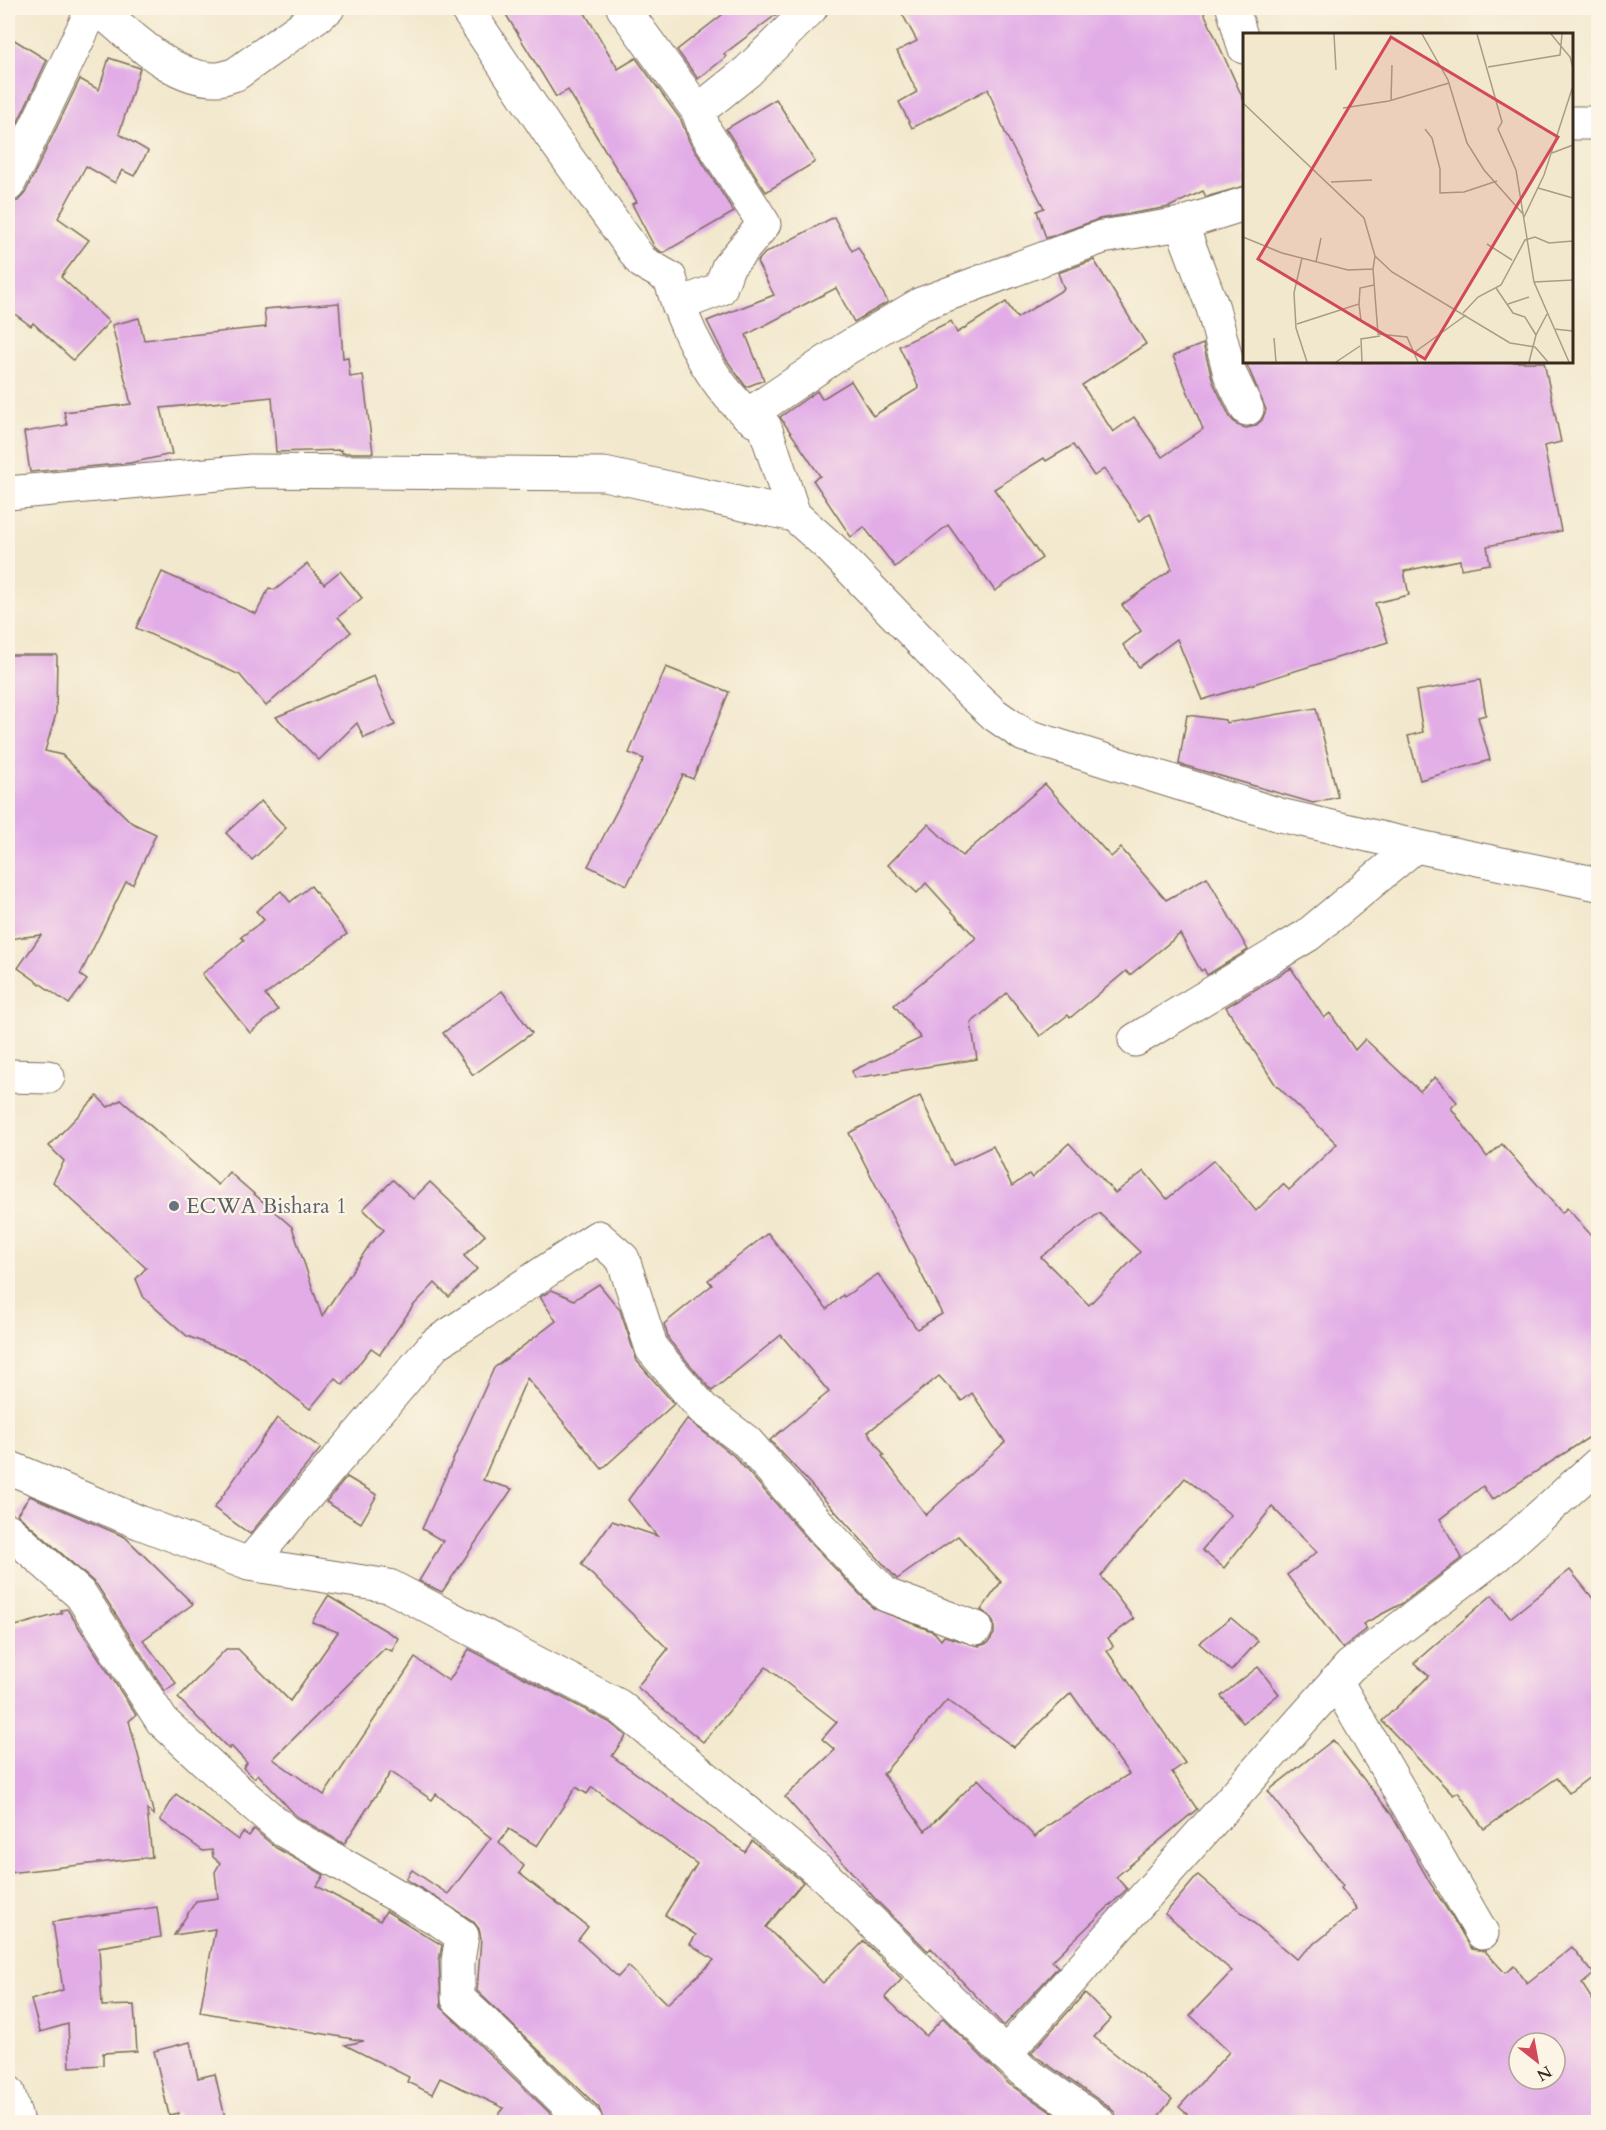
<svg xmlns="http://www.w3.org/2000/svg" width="1606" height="2130" viewBox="0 0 1606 2130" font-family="Cardo,serif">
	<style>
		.building { fill: #e2ace7; fill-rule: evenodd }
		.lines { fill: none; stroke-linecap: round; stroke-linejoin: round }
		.street-casing { stroke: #7b6c5b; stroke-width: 35 }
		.street { stroke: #fff; stroke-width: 33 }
		.worship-dot { fill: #6b7280; stroke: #fcf5e5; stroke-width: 2 }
		.labels { text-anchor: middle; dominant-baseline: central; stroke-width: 4.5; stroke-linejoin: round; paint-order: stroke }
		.worship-label { font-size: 22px; fill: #5b616d; stroke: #fcf5e5; text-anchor: start }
		.inset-road { fill: none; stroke: #a99c87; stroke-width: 1.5 }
		.view { fill: #d1495b; fill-opacity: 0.15; stroke: #d1495b; stroke-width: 3 }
		.inset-edge { fill: none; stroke: #3b2a1e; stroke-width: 3 }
	</style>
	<rect width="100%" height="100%" fill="#fcf5e5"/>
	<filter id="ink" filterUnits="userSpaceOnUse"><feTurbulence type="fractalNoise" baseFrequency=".0167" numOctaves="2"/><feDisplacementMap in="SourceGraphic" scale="12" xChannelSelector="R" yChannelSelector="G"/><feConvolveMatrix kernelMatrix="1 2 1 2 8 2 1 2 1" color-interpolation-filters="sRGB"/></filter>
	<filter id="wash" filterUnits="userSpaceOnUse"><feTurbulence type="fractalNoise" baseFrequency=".008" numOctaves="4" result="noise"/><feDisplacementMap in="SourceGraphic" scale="24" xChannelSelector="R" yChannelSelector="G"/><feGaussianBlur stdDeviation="1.35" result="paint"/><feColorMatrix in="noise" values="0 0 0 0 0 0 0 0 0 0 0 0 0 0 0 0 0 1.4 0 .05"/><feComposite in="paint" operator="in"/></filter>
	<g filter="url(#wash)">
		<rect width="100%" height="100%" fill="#f2e8cd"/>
		<g id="blocks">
			<g class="building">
				<polygon points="502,8 582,8 618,69 636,58 681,120 689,141 734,212 663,253 655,248 632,204 637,202 568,90 556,97"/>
				<polygon points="731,8 785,8 724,54 726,57 698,79 677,50"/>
				<polygon points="899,8 1202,8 1245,103 1245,186 1206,197 1203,191 1169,207 1099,219 1046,238 1037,211 1044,208 1006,135 988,89 912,128 899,102 917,92 897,51 917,41"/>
				<polygon points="8,36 47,60 8,143"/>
				<polygon points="109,58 140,68 119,134 148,151 134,176 122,170 115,183 86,166 58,218 89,240 61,277 109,322 73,360 33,323 31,326 8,309 8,203 18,201 25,193 80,79 99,90"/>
				<polygon points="776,99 815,162 766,192 726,129"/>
				<polygon points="834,217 852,251 858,247 888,302 854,322 836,288 746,335 764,380 746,387 726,359 707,321 774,295 757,262 765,253"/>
				<polygon points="1094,260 1146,344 1082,385 1113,432 1134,417 1162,457 1203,429 1173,356 1203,344 1213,382 1230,417 1237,425 1246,428 1255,426 1262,420 1266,410 1246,362 1544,362 1561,442 1544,446 1561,531 1487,546 1490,564 1461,569 1460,560 1404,571 1409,595 1375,603 1388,642 1202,700 1177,639 1139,667 1123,645 1141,631 1122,605 1172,569 1150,513 1140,521 1104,469 1094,476 1073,445 1046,461 1044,458 994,489 1042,558 995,591 948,525 895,567 864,527 851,537 813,480 820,476 780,417 817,391 822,399 851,381 873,416 919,388 899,346 951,321 957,333 1006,302 1017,318 1064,289 1058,273"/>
				<polygon points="339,303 343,358 348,357 350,377 363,375 373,453 342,453 341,450 276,452 272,397 161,408 172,454 130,463 30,472 24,432 67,425 64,412 131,404 112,325 139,318 144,340 266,327 264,309"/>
				<polygon points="307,564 324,584 340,571 362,598 338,617 351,632 266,706 240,675 136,628 162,572 256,614 269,588 275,590"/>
				<polygon points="8,655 57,655 56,714 45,751 62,755 132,823 156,834 133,884 126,882 80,975 87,980 69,1004 18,968 41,935 8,939"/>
				<polygon points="666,667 729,692 693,779 683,775 627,885 588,866 644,759 629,753"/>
				<polygon points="374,676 395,725 364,738 357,723 319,760 276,717"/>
				<polygon points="1480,680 1486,715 1478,717 1490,760 1420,780 1408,736 1423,732 1416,691"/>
				<polygon points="1316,708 1338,797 1313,803 1179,764 1187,715 1225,720 1226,723"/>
				<polygon points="1045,784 1111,857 1121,848 1166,900 1207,877 1248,950 1207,975 1204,969 1201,971 1180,934 1130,975 1126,971 1070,1018 1068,1015 1040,1036 1007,993 971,1023 977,1059 854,1078 852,1071 921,1038 894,1005 976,938 926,883 917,893 888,865 928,824 962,856"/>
				<polygon points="261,801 286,828 252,860 226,833"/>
				<polygon points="311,886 347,934 265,995 278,1010 250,1033 202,974 244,940 241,937 264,920 256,911 281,891 290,902"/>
				<path d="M 1291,968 L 1324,1018 L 1330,1013 L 1355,1050 L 1365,1039 L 1420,1091 L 1435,1077 L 1457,1102 L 1451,1108 L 1487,1157 L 1502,1144 L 1562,1213 L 1567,1208 L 1599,1244 L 1599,1431 L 1492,1500 L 1483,1486 L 1440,1519 L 1462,1558 L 1401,1604 L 1363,1624 L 1367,1629 L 1342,1648 L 1287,1575 L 1317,1552 L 1272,1507 L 1224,1568 L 1202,1550 L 1231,1515 L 1185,1478 L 1101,1576 L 1134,1619 L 1108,1638 L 1113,1646 L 1107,1651 L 1185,1763 L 1172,1772 L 1197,1809 L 1116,1877 L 1127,1889 L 1052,1961 L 1058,1967 L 1004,2026 L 931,1948 L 928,1951 L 878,1902 L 785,1797 L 835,1750 L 822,1739 L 837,1722 L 766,1667 L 703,1742 L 637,1687 L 668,1649 L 581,1564 L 612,1521 L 657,1536 L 628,1500 L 687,1419 L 734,1456 L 809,1541 L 873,1608 L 934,1632 L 941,1640 L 944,1636 L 979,1646 L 988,1643 L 994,1634 L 994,1624 L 990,1616 L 981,1610 L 1001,1582 L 958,1536 L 897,1579 L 770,1440 L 829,1392 L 781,1335 L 712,1391 L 669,1340 L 664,1324 L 712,1285 L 708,1280 L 768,1233 L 827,1309 L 843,1295 L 844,1297 L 878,1274 L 917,1329 L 942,1314 L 849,1133 L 920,1096 L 953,1165 L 993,1146 L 1012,1186 L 1029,1174 L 1032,1178 L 1069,1143 L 1115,1193 L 1144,1171 L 1167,1199 L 1214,1160 L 1256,1211 L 1283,1184 L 1289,1190 L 1337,1144 L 1275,1084 L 1226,1007 ZM 1099,1213 L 1140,1252 L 1089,1305 L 1041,1257 ZM 939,1376 L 962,1401 L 972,1393 L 1005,1442 L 926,1515 L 882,1456 L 884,1455 L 868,1432 ZM 1071,1693 L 1129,1774 L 1047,1826 L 1035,1837 L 978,1779 L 925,1831 L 883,1774 L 947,1700 L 1014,1747 Z"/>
				<polygon points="502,991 532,1033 473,1075 443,1033"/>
				<polygon points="97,1096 108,1107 121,1100 218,1185 229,1172 292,1227 322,1316 370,1244 384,1230 363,1209 393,1180 413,1199 430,1182 485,1235 464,1256 477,1269 449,1297 435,1283 413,1306 380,1354 371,1348 343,1385 335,1378 310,1409 244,1358 187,1336 144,1298 136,1279 146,1268 53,1182 64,1161 49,1146"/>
				<polygon points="599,1284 620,1310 637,1361 674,1404 602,1469 527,1378 483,1480 512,1489 442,1592 419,1581 443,1541 422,1529 494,1368 556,1321 540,1297 552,1290 574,1300"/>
				<polygon points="277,1418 321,1448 250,1534 214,1508"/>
				<polygon points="347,1477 377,1495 361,1523 326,1502"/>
				<polygon points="30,1496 125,1537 193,1604 143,1640 176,1683 165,1691 97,1585 17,1514"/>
				<polygon points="1570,1570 1599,1606 1599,1770 1569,1793 1557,1778 1484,1829 1458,1792 1453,1795 1382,1721 1429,1676 1414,1663 1492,1595 1510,1618"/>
				<path d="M 328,1596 L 398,1638 L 392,1651 L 385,1648 L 273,1759 L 324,1795 L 415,1658 L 449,1681 L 469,1649 L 609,1722 L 626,1736 L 612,1756 L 745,1852 L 752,1841 L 803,1882 L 766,1927 L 823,1983 L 864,1941 L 902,1979 L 885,1997 L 926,2036 L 943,2018 L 1009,2084 L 1066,2122 L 604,2122 L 599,2108 L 477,1991 L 481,1938 L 479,1929 L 473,1921 L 406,1879 L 412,1870 L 448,1894 L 491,1838 L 436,1794 L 432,1800 L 391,1772 L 344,1844 L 296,1816 L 258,1774 L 254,1778 L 243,1768 L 247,1763 L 231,1746 L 229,1749 L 178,1698 L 226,1649 L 238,1649 L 290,1701 L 338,1632 L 312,1622 ZM 576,1787 L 587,1794 L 592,1787 L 697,1864 L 665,1915 L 696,1935 L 690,1944 L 714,1960 L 667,2004 L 628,1966 L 618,1977 L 578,1940 L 588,1927 L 519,1873 L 524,1866 L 499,1842 L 509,1829 L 537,1846 Z"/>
				<polygon points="67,1609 136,1715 129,1721 154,1815 147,1810 152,1857 8,1873 8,1628 62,1613 61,1610"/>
				<polygon points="1231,1618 1258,1641 1231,1671 1199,1643"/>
				<polygon points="1258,1667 1279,1694 1243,1723 1221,1696"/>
				<path d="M 1333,1740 L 1391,1814 L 1429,1881 L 1472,1949 L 1485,1951 L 1505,1973 L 1514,1966 L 1527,1983 L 1572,1947 L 1594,1974 L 1582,1984 L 1599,2010 L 1599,2122 L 1196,2122 L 1179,2107 L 1229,2052 L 1190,2015 L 1232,1971 L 1165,1914 L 1198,1875 L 1296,1959 L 1357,1909 L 1341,1888 L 1343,1886 L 1268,1791 ZM 1519,2043 L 1555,2043 L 1555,2079 L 1519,2079 Z"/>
				<polygon points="176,1794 238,1840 243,1832 249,1836 254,1829 276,1848 324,1875 317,1886 380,1921 386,1911 442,1945 439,1961 441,2007 559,2122 493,2122 504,2108 440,2078 432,2094 407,2082 409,2077 345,2045 364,2041 200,2012 215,1929 174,1935 196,1901 218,1898 215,1872 220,1863 213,1857 212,1850 203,1851 160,1820"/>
				<polygon points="157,1907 161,1937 99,1947 102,2006 134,2005 137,2051 103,2053 103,2065 70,2067 68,2024 40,2032 31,2000 63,1990 53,1922"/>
				<polygon points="1085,1993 1111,2019 1094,2037 1172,2099 1154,2122 1117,2122 1115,2113 1109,2107 1031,2053"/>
				<polygon points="190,2042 198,2078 215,2074 226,2122 179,2122 178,2113 169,2115 154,2051"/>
			</g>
		</g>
	</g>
	<g filter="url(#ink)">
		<use href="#blocks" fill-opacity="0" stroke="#7b6c5b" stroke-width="1.5"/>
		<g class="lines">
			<defs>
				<g id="street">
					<path d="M 97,8 C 130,34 171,80 217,79 C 223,79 230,76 236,74 L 328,8"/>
					<path d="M 466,8 L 550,134 L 642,262 L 670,278 C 683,326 710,381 748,415"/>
					<polyline points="623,8 698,111"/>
					<polyline points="1233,8 1244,47"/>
					<polyline points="1572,123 1598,123"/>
					<polyline points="8,185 93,8"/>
					<polyline points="1181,224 1213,308 1230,374 1247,409"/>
					<polyline points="678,305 720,289 728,267 764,224 705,131 698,111 748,71 811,8"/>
					<polyline points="8,493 251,471 604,474 794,515 831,548 969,691 995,715 1024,735 1280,815 1415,846 1598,884"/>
					<polyline points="794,515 765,427 748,415 847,348 921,304 1102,237 1181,224 1244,204"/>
					<polyline points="1135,1040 1308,935 1415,846"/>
					<polyline points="8,1076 48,1077"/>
					<polyline points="8,1467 141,1523 249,1564 389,1586 619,1706 826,1877 1022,2070 1098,2122"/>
					<path d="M 8,1530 L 81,1595 L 162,1721 L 228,1782 L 286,1832 L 441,1921 L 462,1936 L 458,1961 L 458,1999 C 503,2038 543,2082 586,2122"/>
					<polyline points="249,1564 435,1344 598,1237 623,1259 652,1349 703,1409 747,1442 823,1529 886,1595 976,1628"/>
					<polyline points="1336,1681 1482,1933"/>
					<polyline points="1005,2054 1350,1666 1497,1555 1598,1464"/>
					<polyline points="8,2092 17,2122"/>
				</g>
			</defs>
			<use href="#street" class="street-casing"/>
			<use href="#street" class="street"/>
		</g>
	</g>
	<circle class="worship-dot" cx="174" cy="1206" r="6"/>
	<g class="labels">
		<g class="worship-label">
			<text x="186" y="1206">ECWA Bishara 1</text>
		</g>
	</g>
	<g transform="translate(1243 33)">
		<rect width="330" height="330" fill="#f2e8cd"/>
		<path class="inset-road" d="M 91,1 L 93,37M 179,1 L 205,47 L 224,110 L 241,137 L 280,181M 234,1 L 259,89 L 255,96 L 273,137 L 291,249 L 326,329M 308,1 L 327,24 L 330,35M 245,34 L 317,22 L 319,1M 148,68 L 149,32M 0,70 L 121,185 L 132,223 L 149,239 L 267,310 L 292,314 L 305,329M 100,75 L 146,68 L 206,50M 182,96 L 189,105 L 197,136 L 197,160 L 221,159 L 254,148M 309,120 L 330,112M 88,149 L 129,147M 295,155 L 330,165M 281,184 L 301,142 L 330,53M 0,204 L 39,220 L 105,237 L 130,236 L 132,223M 244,211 L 269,227M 59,225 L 51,260 L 53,295 L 64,329M 73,229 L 78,205M 130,236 L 135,301 L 164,304 L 175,329M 291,249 L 330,247M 253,255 L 270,280 L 282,284 L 293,302M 116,271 L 118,288 L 134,296M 265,271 L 286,264M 220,280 L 235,264 L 258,252 L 282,207 L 292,204 L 306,210 L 330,208M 54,291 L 116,271 L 117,255 L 131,252M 311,296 L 330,298M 31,305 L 33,329M 172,319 L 223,282M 93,329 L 117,313M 119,329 L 118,306 L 137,303M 286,329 L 293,302 L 304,281"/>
		<path class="view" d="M 148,4 L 315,104 L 182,326 L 15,226 Z"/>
		<rect width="330" height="330" class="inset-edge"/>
	</g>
	<rect width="1606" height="2130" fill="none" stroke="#fcf5e5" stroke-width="30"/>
	<g transform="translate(1537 2061) rotate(149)"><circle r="28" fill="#fcf5e5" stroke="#afa495" stroke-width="1.5"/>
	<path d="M0-4.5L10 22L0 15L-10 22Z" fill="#d1495b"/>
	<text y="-9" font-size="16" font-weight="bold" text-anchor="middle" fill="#3b2a1e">N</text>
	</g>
</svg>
